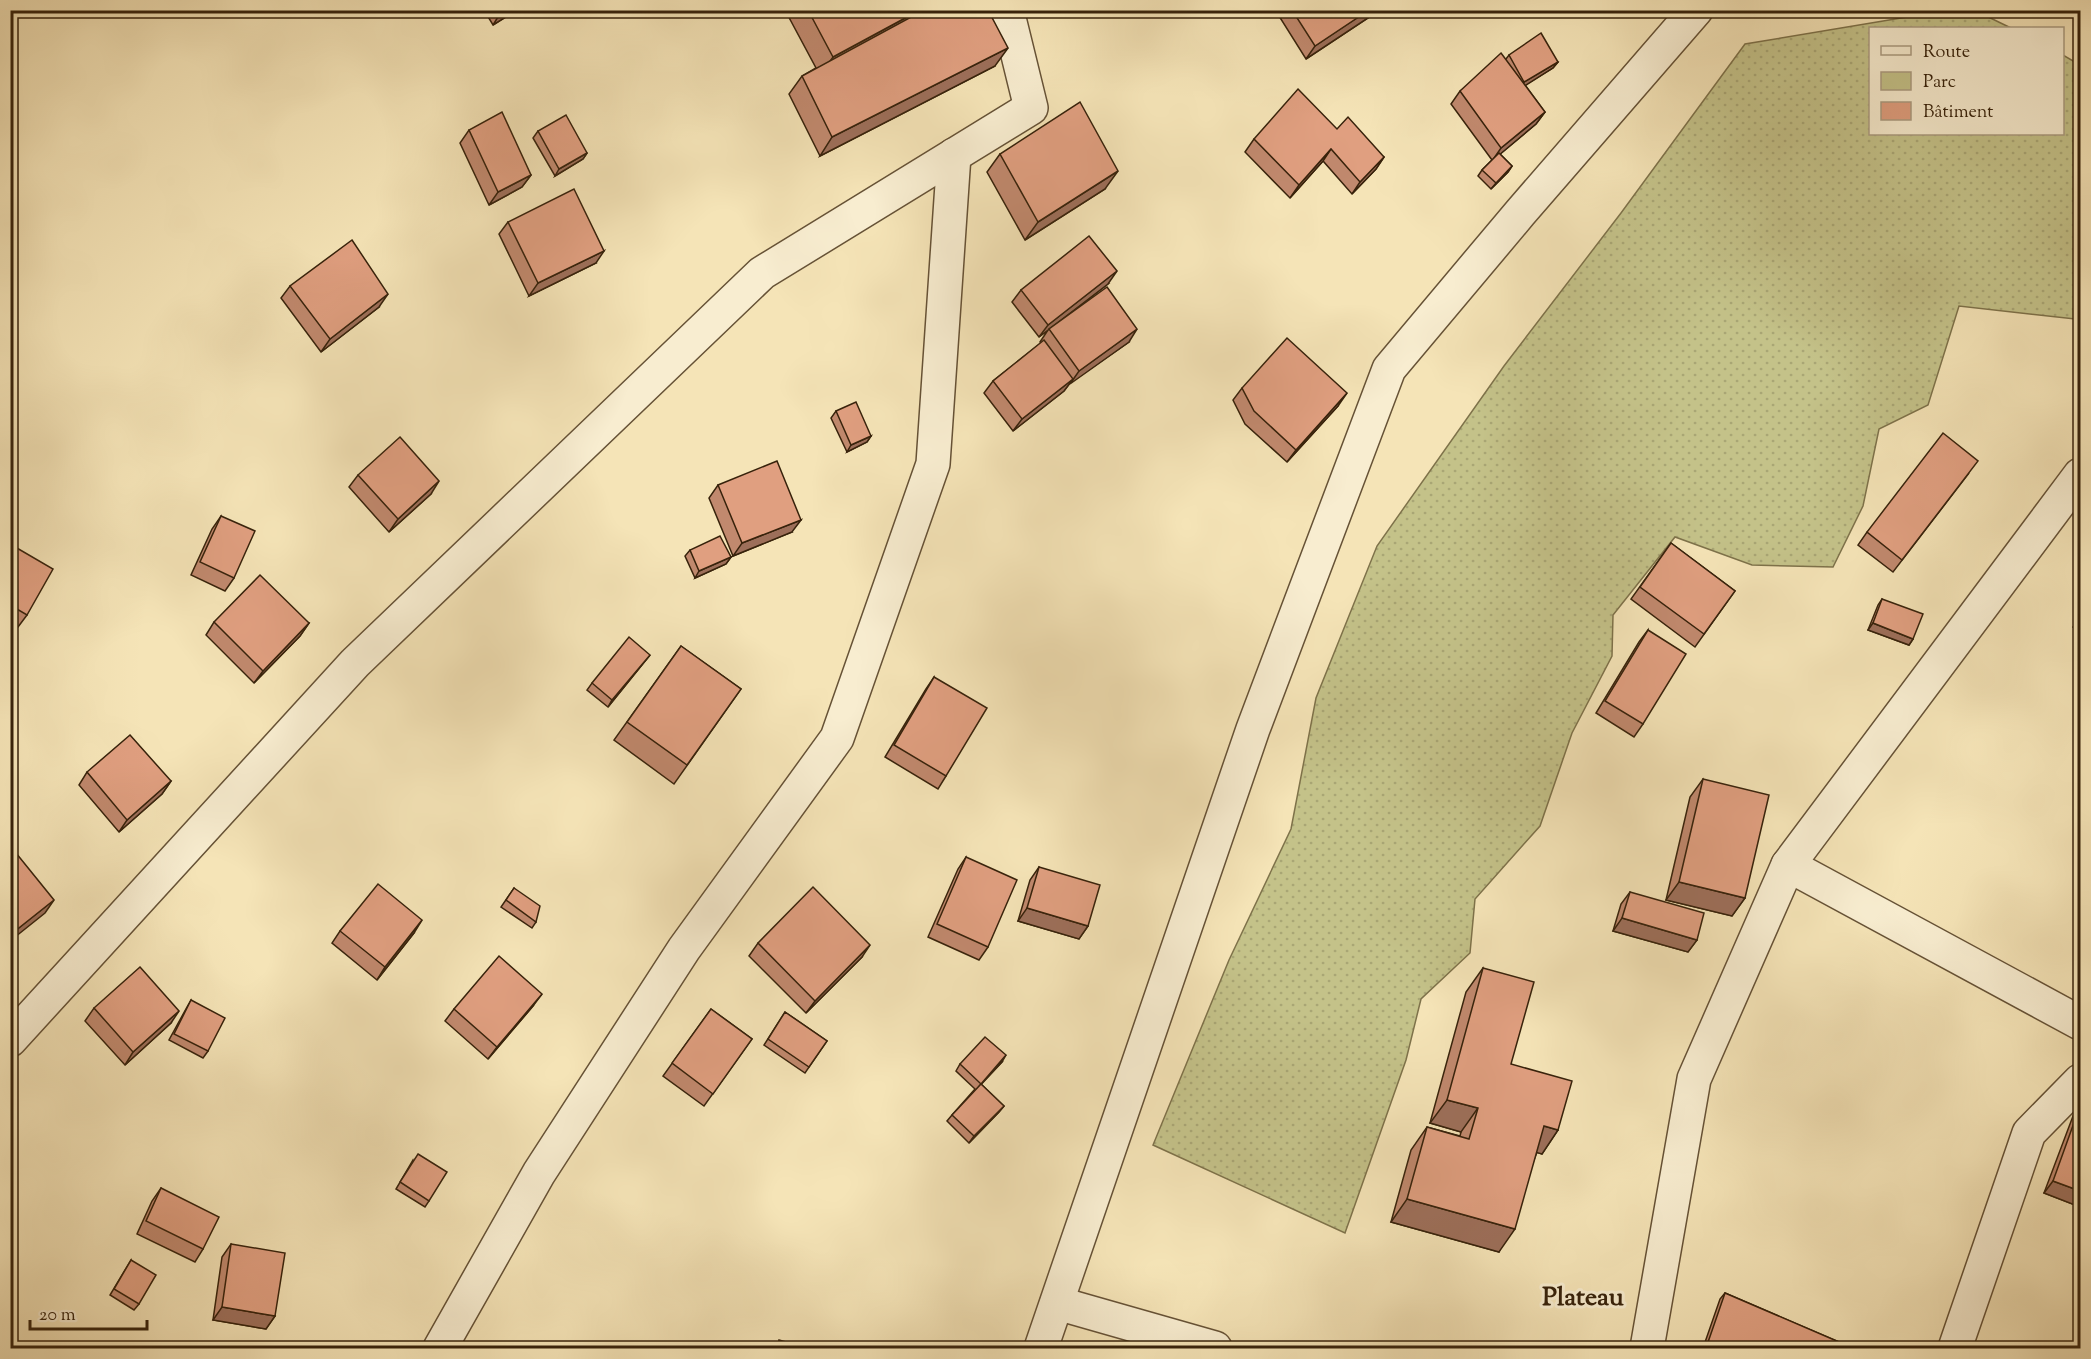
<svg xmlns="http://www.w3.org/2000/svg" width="2091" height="1359" viewBox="0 0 2091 1359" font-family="'Sorts Mill Goudy',serif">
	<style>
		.green { fill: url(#green-dots); stroke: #7e724a; stroke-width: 1.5 }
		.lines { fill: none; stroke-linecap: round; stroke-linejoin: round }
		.minor-casing { stroke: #665236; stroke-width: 36 }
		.minor { stroke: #f8edd0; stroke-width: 33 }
		.wall { fill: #c1896e; stroke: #37220b; stroke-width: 1.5 }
		.shaded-wall { fill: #9d6f5a; stroke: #37220b; stroke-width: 1.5 }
		.building { fill: #e09f80; stroke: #37220b; stroke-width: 1.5 }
		.labels { text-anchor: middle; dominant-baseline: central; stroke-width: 6; stroke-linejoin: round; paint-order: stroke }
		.neighbourhood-label { font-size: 26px; font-weight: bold; fill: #37220b; stroke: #f8edd0 }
	</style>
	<defs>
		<pattern id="green-dots" width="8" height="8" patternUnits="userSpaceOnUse" patternTransform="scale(1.5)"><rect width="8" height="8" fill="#c4c289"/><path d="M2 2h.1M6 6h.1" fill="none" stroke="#a9a675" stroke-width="1.8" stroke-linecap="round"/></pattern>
	</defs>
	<rect width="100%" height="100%" fill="#f5e4b7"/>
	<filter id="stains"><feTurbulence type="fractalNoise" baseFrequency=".00333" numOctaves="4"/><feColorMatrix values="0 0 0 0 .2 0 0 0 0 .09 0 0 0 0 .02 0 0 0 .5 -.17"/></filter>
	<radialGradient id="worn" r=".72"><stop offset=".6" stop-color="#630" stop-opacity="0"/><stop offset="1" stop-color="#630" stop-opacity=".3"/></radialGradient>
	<polygon class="green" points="1943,11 1976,11 2011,28 1870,28 1870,134 2062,134 2063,55 2080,65 2080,312 2075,319 1959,306 1928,405 1879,429 1863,506 1833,567 1752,565 1675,537 1613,615 1612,656 1572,733 1540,826 1475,899 1470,953 1421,999 1406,1060 1345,1233 1153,1145 1229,960 1291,829 1316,698 1377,546 1504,366 1621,213 1745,44"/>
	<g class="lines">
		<defs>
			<g id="minor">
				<polyline points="1788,865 2080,1023"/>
				<polyline points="10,1040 355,663 762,273 1031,108 1007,10"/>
				<polyline points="1057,1303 1215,1348"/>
				<polyline points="440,1348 539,1173 684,949 837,738 933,464 954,155"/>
				<polyline points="1041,1348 1253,729 1389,369 1520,213 1696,10"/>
				<polyline points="1647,1348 1694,1079 1788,865 2080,475"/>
				<polyline points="1955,1348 2029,1133 2080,1081"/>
			</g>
		</defs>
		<use href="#minor" class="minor-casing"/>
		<use href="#minor" class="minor"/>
	</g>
	<g class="wall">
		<polygon points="484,10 517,10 493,25"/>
		<polygon points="785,10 988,10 995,66 820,156 789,94 802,76 816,68"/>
		<polygon points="1283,10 1380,10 1306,59 1279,16"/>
		<polygon points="1509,55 1558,62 1553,68 1525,85 1545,112 1536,124 1500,154 1512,166 1508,172 1491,189 1478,176 1482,170 1492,160 1451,104 1460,91 1506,59"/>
		<polygon points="1337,129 1384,157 1376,169 1352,194 1323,161 1290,198 1245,152 1254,139"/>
		<polygon points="469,130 531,175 522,187 489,205 460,143"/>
		<polygon points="538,131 587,153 583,159 555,176 533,138"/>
		<polygon points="1000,154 1105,189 1025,240 987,172"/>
		<polygon points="508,222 596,263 529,296 499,234"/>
		<polygon points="1108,284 1060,321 1129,342 1070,383 1064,391 1013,431 984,393 993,381 1041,343 1040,342 1048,330 1039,337 1012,302 1021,290"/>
		<polygon points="290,286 379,307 321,352 281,298"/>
		<polygon points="1242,388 1338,406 1287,462 1245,424 1233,400"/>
		<polygon points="836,411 871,436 867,442 847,452 831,418"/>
		<polygon points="1969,473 1893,572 1858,545 1867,532"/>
		<polygon points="358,475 431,494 389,532 349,487"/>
		<polygon points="718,485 792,532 733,556 709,498"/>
		<polygon points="221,516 234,578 225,591 191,575 212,529"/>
		<polygon points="1671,543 1735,591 1695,647 1631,599"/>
		<polygon points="10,544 27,615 18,627 10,623"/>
		<polygon points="690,550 731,557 726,564 695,578 685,556"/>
		<polygon points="1882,599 1913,639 1909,645 1868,630 1878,605"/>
		<polygon points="2080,616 2080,633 2073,627"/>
		<polygon points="214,622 309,623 300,636 254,683 206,635"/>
		<polygon points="1648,630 1643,724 1634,737 1596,713 1639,642"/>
		<polygon points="681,646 741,689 674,784 614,740"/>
		<polygon points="650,655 608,707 587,690 592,683"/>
		<polygon points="934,677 946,776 938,789 885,757 926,689"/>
		<polygon points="87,772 171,781 162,794 119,832 79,785"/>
		<polygon points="1703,779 1745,898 1732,916 1666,900 1690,797"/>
		<polygon points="966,857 988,947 979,960 928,937 958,869"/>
		<polygon points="1039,867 1088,926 1079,939 1018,921 1030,880"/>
		<polygon points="514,888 536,922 532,928 501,907"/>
		<polygon points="1630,892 1697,940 1688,952 1613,931 1621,904"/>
		<polygon points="340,931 414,933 377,980 332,943"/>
		<polygon points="758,943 862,957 806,1013 749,956"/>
		<polygon points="1483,968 1511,1064 1558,1130 1542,1154 1537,1152 1499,1252 1391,1222 1411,1150 1427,1127 1460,1136 1461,1132 1430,1123 1466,992"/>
		<polygon points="191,1000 208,1051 203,1058 169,1040 187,1007"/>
		<polygon points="533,1006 488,1059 445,1021 454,1009"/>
		<polygon points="94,1008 171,1023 125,1065 85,1021"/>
		<polygon points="711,1009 752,1039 704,1106 663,1076"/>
		<polygon points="785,1012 827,1041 805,1073 764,1045"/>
		<polygon points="1002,1062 981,1084 1004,1106 999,1112 969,1143 947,1121 952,1115 975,1089 956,1071 960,1064"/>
		<polygon points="2080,1105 2080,1207 2044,1193 2073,1116"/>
		<polygon points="413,1160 429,1201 425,1207 396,1189"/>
		<polygon points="161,1188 203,1249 195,1262 137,1234 152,1201"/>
		<polygon points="231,1244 275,1316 266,1329 213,1320 222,1257"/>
		<polygon points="131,1260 139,1304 134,1310 110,1295"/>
		<polygon points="1725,1293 1853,1348 1703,1348 1720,1299"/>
	</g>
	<g class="shaded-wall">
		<polygon points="505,10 517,10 493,25 501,12"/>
		<polygon points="920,10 941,10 820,75 833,57"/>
		<polygon points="1369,10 1380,10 1306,59 1315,46"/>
		<polygon points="1008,48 995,66 820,156 832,137"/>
		<polygon points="1558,62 1553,68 1520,89 1524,82"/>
		<polygon points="1545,112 1536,124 1492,161 1501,148"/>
		<polygon points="1331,149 1323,161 1290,198 1299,185"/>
		<polygon points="587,153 583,159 555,176 559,169"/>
		<polygon points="1384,157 1376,169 1352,194 1360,182"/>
		<polygon points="1512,166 1508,172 1491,189 1496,183"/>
		<polygon points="1118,171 1105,189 1025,240 1038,222"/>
		<polygon points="531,175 522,187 489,205 498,192"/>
		<polygon points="604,251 596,263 529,296 538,283"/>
		<polygon points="1117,271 1108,284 1039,337 1048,325"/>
		<polygon points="388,294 379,307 321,352 330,339"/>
		<polygon points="1137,329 1129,342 1070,384 1079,371"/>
		<polygon points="1073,379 1064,391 1013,431 1022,419"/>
		<polygon points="1347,393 1338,406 1287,462 1296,450"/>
		<polygon points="871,436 867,442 847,452 851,445"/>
		<polygon points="439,481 431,494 389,532 398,519"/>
		<polygon points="801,520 792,532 733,556 742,543"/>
		<polygon points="731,557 726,564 695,578 699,571"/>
		<polygon points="309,623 300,636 254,683 263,671"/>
		<polygon points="1873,623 1913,639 1909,645 1868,630"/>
		<polygon points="650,655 645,661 608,707 612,700"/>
		<polygon points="171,781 162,794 119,832 127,820"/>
		<polygon points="1679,882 1745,898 1732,916 1666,900"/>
		<polygon points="54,900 45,913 10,941 10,935"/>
		<polygon points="1027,908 1088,926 1079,939 1018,921"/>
		<polygon points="1622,918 1697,940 1688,952 1613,931"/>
		<polygon points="422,920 414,933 377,980 385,967"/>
		<polygon points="870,945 862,957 806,1013 815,1001"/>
		<polygon points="542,994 533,1006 488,1059 497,1047"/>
		<polygon points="179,1011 171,1023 125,1065 133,1052"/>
		<polygon points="1006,1055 1002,1062 976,1090 981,1084"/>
		<polygon points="1447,1100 1478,1108 1461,1132 1430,1123"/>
		<polygon points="1004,1106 999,1112 969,1143 974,1136"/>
		<polygon points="1544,1126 1558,1130 1542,1154 1527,1150"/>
		<polygon points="2053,1181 2080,1191 2080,1207 2044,1193"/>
		<polygon points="1407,1199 1515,1229 1499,1252 1391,1222"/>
		<polygon points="222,1307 275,1316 266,1329 213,1320"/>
	</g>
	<g class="building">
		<polygon points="808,10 920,10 833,57"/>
		<polygon points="924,10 988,10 1008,48 832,137 802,76"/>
		<polygon points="1292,10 1369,10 1315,46"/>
		<polygon points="1541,33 1558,62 1524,82 1509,55"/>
		<polygon points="1501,53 1545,112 1501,148 1460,91"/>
		<polygon points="1298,89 1337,129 1348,117 1384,157 1360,182 1331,149 1299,185 1254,139"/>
		<polygon points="1080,102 1118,171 1038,222 1000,154"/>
		<polygon points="502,112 531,175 498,192 469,130"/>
		<polygon points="566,115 587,153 559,169 538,131"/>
		<polygon points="1499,153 1512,166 1496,183 1482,170"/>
		<polygon points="574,189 604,251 538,283 508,222"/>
		<polygon points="1089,236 1117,271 1048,325 1021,290"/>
		<polygon points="352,240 388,294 330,339 290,286"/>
		<polygon points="1107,287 1137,329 1079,371 1049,329"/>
		<polygon points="1287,338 1347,393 1296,450 1254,411 1242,388"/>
		<polygon points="1044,340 1073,379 1022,419 993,381"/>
		<polygon points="856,402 871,436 851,445 836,411"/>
		<polygon points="1943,433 1978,461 1902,560 1867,532"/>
		<polygon points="400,437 439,481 398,519 358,475"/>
		<polygon points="777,461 801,520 742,543 718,485"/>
		<polygon points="221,516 255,531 234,578 200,562"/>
		<polygon points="720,536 731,557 699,571 690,550"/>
		<polygon points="1671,543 1735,591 1704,634 1640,587"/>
		<polygon points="10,544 53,569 27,615 10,605"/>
		<polygon points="260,575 309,623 263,671 214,622"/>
		<polygon points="1882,599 1923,614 1913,639 1873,623"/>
		<polygon points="1648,630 1686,654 1643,724 1605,701"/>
		<polygon points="629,637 650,655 612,700 592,683"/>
		<polygon points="681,646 741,689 687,765 627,722"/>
		<polygon points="934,677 987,708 946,776 894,745"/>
		<polygon points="130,735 171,781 127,820 87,772"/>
		<polygon points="1703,779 1769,795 1745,898 1679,882"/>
		<polygon points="16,853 54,900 10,935 10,857"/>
		<polygon points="966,857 1017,880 988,947 937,924"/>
		<polygon points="1039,867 1100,885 1088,926 1027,908"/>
		<polygon points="378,884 422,920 385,967 340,931"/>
		<polygon points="813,887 870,945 815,1001 758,943"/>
		<polygon points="514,888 540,906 536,922 506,900"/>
		<polygon points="1630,892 1704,913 1697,940 1622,918"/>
		<polygon points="499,956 542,994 497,1047 454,1009"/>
		<polygon points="140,967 179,1011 133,1052 94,1008"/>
		<polygon points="1483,968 1534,982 1511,1064 1572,1081 1558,1130 1544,1126 1515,1229 1407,1199 1427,1127 1469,1139 1478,1108 1447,1100"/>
		<polygon points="191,1000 225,1018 208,1051 174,1034"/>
		<polygon points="711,1009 752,1039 713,1094 672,1063"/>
		<polygon points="785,1012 827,1041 809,1067 768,1039"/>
		<polygon points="985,1037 1006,1055 981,1084 960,1064"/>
		<polygon points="981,1084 1004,1106 974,1136 952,1115"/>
		<polygon points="2080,1106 2080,1191 2053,1181"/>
		<polygon points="418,1154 447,1172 429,1201 400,1182"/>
		<polygon points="161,1188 219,1217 203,1249 146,1221"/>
		<polygon points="231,1244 285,1253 275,1316 222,1307"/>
		<polygon points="131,1260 156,1275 139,1304 114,1289"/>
		<polygon points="1725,1293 1853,1348 1706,1348"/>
		<polygon points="779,1340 807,1348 777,1348"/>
		<polygon points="2048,1343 2068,1348 2046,1348"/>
	</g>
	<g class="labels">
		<g class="neighbourhood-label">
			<text x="1583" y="1298">Plateau</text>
		</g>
	</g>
	<rect width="2091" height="1359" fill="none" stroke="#f5e4b7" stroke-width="36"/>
	<rect x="12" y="12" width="2067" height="1335" fill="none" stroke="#37220b" stroke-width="3"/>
	<rect x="18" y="18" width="2055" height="1323" fill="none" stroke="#37220b" stroke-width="1.5"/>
	<rect x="1869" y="27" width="195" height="108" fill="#f8edd0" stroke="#ab9c81" stroke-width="1.5"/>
	<rect x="1881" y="46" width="30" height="9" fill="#f8edd0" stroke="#ab9c81" stroke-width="1.5"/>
	<text x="1923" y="57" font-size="18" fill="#37220b">Route</text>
	<rect x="1881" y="72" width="30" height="18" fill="#c4c289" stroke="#ab9c81" stroke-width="1.5"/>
	<text x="1923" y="87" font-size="18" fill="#37220b">Parc</text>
	<rect x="1881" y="102" width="30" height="18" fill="#e09f80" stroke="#ab9c81" stroke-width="1.5"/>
	<text x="1923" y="117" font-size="18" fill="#37220b">Bâtiment</text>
	<path d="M30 1320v9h117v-9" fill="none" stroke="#37220b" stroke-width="3"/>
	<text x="39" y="1320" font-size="18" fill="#37220b" stroke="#f8edd0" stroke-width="4.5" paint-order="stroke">20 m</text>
	<rect width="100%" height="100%" filter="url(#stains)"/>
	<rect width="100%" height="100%" fill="url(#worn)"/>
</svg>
